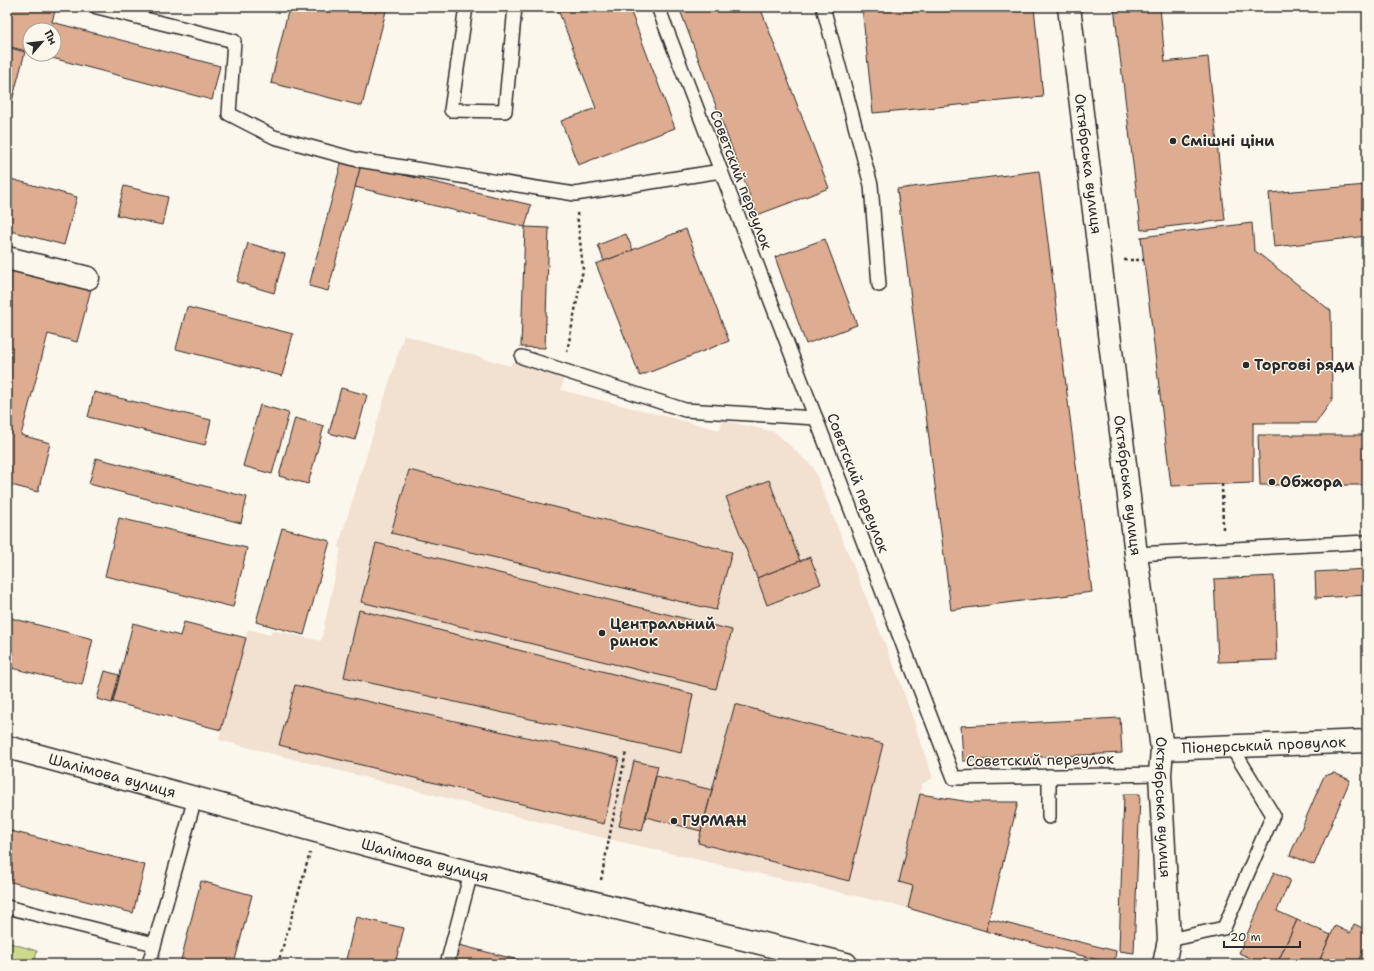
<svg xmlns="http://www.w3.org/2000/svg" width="1374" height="971" viewBox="0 0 1374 971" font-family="'Shantell Sans',sans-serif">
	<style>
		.built { fill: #f2e0d0 }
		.green { fill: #cdd98c; stroke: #7c825c }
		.building { fill: #deac90; stroke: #2b2b2b }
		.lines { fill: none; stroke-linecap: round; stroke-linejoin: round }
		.service-casing { stroke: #2b2b2b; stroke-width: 16 }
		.minor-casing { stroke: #2b2b2b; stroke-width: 25 }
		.secondary-casing { stroke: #2b2b2b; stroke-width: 25 }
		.path { stroke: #2b2b2b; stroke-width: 2.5; stroke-dasharray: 3 3; stroke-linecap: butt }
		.service { stroke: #fbf7ec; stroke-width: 13 }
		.minor { stroke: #fbf7ec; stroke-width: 22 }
		.secondary { stroke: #fbf7ec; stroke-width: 22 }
		.poi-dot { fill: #2b2b2b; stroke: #fbf7ec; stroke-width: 1.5 }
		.labels { text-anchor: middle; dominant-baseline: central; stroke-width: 3; stroke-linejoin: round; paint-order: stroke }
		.poi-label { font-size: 15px; font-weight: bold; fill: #2b2b2b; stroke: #fbf7ec; text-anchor: start }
		.street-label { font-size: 15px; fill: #2b2b2b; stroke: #fbf7ec }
	</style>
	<rect width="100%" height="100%" fill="#fbf7ec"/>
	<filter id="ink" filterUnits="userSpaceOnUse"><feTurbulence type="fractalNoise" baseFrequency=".025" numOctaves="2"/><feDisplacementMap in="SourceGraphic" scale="8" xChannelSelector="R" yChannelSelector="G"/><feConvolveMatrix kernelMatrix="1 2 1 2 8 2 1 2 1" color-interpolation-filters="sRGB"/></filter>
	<g filter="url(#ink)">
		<polygon class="built" points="404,335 510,366 512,362 564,377 561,390 720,430 722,420 775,432 813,467 900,681 933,778 922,784 920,794 970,802 1018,802 986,931 908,908 587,834 219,740 248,629 270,635 272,630 321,641 341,549 338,547"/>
		<polygon class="green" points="7,942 37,951 34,964 7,964"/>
		<g class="building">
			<polygon points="7,7 56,7 52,22 220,66 212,100 37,54 54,54 54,30 30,30 30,52 7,46"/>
			<polygon points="289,7 387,7 362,106 271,83"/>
			<polygon points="557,7 629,7 675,128 578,165 561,121 596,108"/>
			<polygon points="688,7 760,7 829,188 757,215 680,10"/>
			<polygon points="862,7 1034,7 1043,97 873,113"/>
			<polygon points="1114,7 1160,7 1165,62 1208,57 1225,220 1141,230"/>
			<polygon points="1364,7 1367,7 1367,58"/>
			<polygon points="7,47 25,52 7,120"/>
			<polygon points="342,160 361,165 328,291 309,286"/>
			<polygon points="361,165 531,205 525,227 355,187"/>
			<polygon points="1039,171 1092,592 951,610 897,189"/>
			<polygon points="7,178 77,197 64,245 7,230"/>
			<polygon points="1367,185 1367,236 1274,247 1269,193"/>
			<polygon points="124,186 168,197 162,225 117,215"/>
			<polygon points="1252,223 1254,250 1331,311 1332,400 1316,423 1253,423 1253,483 1171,486 1141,237"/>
			<polygon points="525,227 549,228 545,348 521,347"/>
			<polygon points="686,229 729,341 640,376 596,264"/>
			<polygon points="626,234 633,250 604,261 598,245"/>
			<polygon points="825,239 857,325 806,344 775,257"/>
			<polygon points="248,243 285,254 274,293 237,282"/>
			<polygon points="8,267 91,289 77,342 48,334 21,435 50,443 38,492 7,484"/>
			<polygon points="187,307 293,334 282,376 176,349"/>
			<polygon points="341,388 367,395 355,440 329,433"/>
			<polygon points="94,392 211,420 205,445 88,417"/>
			<polygon points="260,405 289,413 272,474 243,466"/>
			<polygon points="295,418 324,426 308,484 279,476"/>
			<polygon points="1258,435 1367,435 1367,485 1260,485"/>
			<polygon points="96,458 247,497 241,523 89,484"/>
			<polygon points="409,470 732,552 716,610 391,533"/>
			<polygon points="769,480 800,561 757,578 726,497"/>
			<polygon points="119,518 247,548 233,607 105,576"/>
			<polygon points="282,528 330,541 304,635 256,622"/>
			<polygon points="376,543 732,630 716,689 361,602"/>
			<polygon points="810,557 821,584 767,605 757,578"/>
			<polygon points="1367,569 1367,595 1316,598 1315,572"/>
			<polygon points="1274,576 1277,660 1218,662 1214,579"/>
			<polygon points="359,610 693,694 681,753 344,677"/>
			<polygon points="7,617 93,639 82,685 7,667"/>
			<polygon points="184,622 246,638 221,730 113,702 133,623 180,636"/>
			<polygon points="105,671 119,675 112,703 97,699"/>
			<polygon points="295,685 619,758 604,824 279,745"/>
			<polygon points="735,704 883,744 849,881 698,843"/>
			<polygon points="1120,718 1122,753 963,761 961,726"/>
			<polygon points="634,761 658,766 642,831 619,826"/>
			<polygon points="1334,773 1350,780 1314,865 1290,855 1324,776"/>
			<polygon points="656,776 712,790 701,831 646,817"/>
			<polygon points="920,794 970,802 1018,802 986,931 908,908 913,886 899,882"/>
			<polygon points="1124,794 1140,794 1134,953 1119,951"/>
			<polygon points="7,830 145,865 133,913 7,881"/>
			<polygon points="1274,872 1290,880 1277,911 1297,920 1277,964 1264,964 1239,953"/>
			<polygon points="201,881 252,895 234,964 180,964"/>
			<polygon points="356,917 404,928 395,964 345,964"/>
			<polygon points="989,919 1116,951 1114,964 986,931"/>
			<polygon points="1297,920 1331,935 1318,964 1277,964"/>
			<polygon points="1354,924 1367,930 1367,942 1357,964 1318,964 1335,926 1350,933"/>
			<polygon points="1367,942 1367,964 1357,964"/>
			<polygon points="459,945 534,964 454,964"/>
		</g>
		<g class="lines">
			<defs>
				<g id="service">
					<polyline points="97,7 234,41 229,114 274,137 358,160 575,194 721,171"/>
					<polyline points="466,7 451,110 505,111 515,7"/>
					<polyline points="658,7 954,778 1160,774"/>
					<polyline points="823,7 871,185 879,285"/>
					<polyline points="522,357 685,410 816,418"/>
					<polyline points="1136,554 1367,542"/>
					<polyline points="1049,776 1049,817"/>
					<polyline points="7,907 154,944"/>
					<polyline points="1169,940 1224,928 1273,815 1231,746"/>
					<polyline points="149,964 195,798"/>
					<polyline points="447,964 471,873"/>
				</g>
				<g id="minor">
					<polyline points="7,258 88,278"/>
					<path id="s1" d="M 1162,749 L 1367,741"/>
				</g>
				<g id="secondary">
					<path id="s2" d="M 1069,7 L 1136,554 L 1162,749 L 1160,774 L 1169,940 L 1164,964"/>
					<path id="s3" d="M 7,747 L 456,869 L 846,964"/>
				</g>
			</defs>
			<use href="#service" class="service-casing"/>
			<use href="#minor" class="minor-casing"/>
			<use href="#secondary" class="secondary-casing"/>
			<g class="path">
				<polyline points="1124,260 1144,260"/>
				<polyline points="567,352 583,269 577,213"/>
				<polyline points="1222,484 1223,529"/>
				<polyline points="601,880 626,752"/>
				<polyline points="278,964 310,853"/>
			</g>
			<use href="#service" class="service"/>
			<use href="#minor" class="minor"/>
			<use href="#secondary" class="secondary"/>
		</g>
	</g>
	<g class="poi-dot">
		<circle cx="1173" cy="141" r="4"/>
		<circle cx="1246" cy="365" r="4"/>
		<circle cx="1272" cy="482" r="4"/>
		<circle cx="602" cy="633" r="4"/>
		<circle cx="674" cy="821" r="4"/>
	</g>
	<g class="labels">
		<g class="poi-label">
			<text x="1181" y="141">Смішні ціни</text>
			<text x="1254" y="365">Торгові ряди</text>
			<text x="1280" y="482">Обжора</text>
			<text x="610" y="624">Центральний<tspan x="610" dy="17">ринок</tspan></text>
			<text x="682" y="821">ГУРМАН</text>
		</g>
		<g class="street-label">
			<text stroke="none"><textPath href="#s2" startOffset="158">Октябрська вулиця</textPath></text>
			<text transform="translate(741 180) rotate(69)">Советский переулок</text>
			<text transform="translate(858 483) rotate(69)">Советский переулок</text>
			<text stroke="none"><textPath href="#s2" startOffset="482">Октябрська вулиця</textPath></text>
			<text stroke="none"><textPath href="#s1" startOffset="102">Піонерський провулок</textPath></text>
			<text transform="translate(1040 760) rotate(-1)">Советский переулок</text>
			<text stroke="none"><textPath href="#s3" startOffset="109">Шалімова вулиця</textPath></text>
			<text stroke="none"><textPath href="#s2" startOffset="806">Октябрська вулиця</textPath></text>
			<text stroke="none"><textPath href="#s3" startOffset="433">Шалімова вулиця</textPath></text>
		</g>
	</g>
	<rect width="1374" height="971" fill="none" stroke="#fbf7ec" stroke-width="24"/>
	<rect x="12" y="12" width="1350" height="947" fill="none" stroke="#2b2b2b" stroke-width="1.5" filter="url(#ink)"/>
	<g transform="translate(42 42) rotate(62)"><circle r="19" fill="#fbf7ec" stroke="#a8a59f"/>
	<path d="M0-3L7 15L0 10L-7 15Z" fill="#2b2b2b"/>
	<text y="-6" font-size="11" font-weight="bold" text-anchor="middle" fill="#2b2b2b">Пн</text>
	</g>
	<path d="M1224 941v6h76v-6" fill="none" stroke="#2b2b2b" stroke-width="2"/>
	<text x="1230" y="941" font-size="12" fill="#2b2b2b" stroke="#fbf7ec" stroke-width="3" paint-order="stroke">20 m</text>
</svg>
